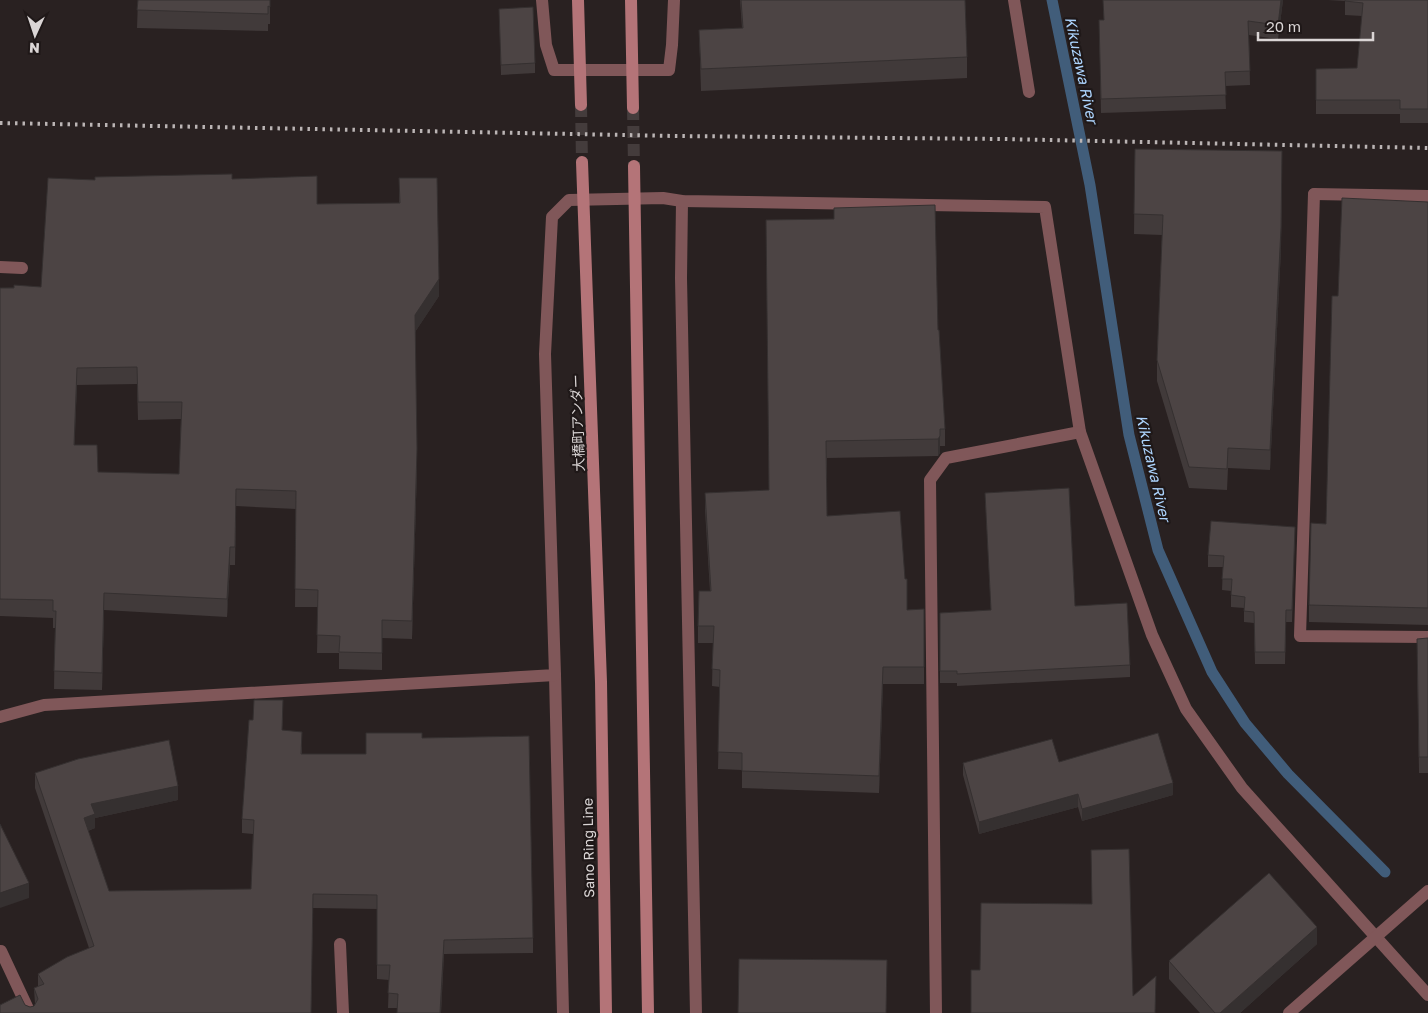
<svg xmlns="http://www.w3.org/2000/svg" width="1428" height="1013" viewBox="0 0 1428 1013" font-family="'Golos Text','Noto Sans JP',sans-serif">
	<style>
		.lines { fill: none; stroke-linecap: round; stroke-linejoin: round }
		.stream { stroke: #415d7a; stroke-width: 11 }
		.secondary-tunnel { stroke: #443c3c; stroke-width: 12; stroke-dasharray: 12 6; stroke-linecap: butt }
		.service { stroke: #805759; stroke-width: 12 }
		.minor { stroke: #805759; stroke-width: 12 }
		.tertiary { stroke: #805759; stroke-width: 12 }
		.secondary { stroke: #b47478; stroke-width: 12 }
		.rail { stroke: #bbb5b5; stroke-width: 4; stroke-dasharray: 2.5 5; stroke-linecap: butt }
		.wall { fill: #413a3a; fill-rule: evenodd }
		.shaded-wall { fill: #353030 }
		.building { fill: #4c4444; stroke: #353030; fill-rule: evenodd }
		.labels { text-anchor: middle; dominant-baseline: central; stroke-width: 4.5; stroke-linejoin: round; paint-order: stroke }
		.street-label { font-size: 14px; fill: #dad5d5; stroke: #1f1818 }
		.water-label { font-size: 15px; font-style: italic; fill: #acd3fc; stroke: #1f1818 }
	</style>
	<rect width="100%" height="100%" fill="#292121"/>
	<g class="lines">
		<polyline class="stream" points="1052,0 1090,185 1129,435 1158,550 1212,672 1245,723 1288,774 1385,872"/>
		<g class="secondary-tunnel">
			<polyline points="581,105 582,162"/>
			<polyline points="633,108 634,166"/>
		</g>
		<g class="service">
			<polyline points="1314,194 1300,636 1428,637"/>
			<polyline points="682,201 681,278 696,1013"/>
			<polyline points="555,675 563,1013"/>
			<polyline points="340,944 343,1013"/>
			<polyline points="1,951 30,1013"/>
		</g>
		<g class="minor">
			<polyline points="542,0 546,45 554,70 669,70 672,45 674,0"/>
			<polyline points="1014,0 1029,92"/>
			<polyline points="1314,194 1428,196"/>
			<polyline points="0,267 22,268"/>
			<polyline points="0,717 44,705 555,675 545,354 552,217 569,200 663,198 682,201 1045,207 1080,432 1152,635 1186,709 1242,788 1428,995"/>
			<polyline points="936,1013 930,480 946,458 1080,432"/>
		</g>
		<polyline class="tertiary" points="1289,1013 1428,891"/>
		<g class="secondary">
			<polyline points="578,0 581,105"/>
			<polyline points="631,0 633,108"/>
			<polyline points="582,162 601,682 606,1013"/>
			<polyline points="634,166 648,1013"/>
		</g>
		<polyline class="rail" points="0,123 676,136 1002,139 1428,148"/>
	</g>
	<g class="wall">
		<polygon points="138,0 270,0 270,24 268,24 268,31 137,28"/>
		<polygon points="740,0 965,0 967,57 967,78 701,91 699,30 742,28"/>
		<polygon points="1103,0 1283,0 1278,39 1249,35 1250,85 1225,86 1226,109 1101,113 1099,20 1104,20"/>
		<polygon points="1328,0 1428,0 1428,123 1400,123 1400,114 1316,114 1316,69 1357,68 1362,16 1345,15 1345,1"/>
		<polygon points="499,9 535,63 535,73 501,75"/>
		<polygon points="1135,149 1282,171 1281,249 1270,470 1228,468 1227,490 1189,488 1157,381 1157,360 1162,235 1134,234"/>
		<path d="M 399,178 L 439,296 L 415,332 L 417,467 L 412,639 L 382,638 L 382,670 L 339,669 L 339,653 L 317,653 L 318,607 L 295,607 L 296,509 L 236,506 L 235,565 L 230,565 L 227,617 L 104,610 L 102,690 L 54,689 L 55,628 L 53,628 L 53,618 L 0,616 L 0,288 L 41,287 L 95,180 L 232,179 L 317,204 L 399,203 ZM 137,384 L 138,420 L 181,419 L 179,474 L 98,472 L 74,445 L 77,385 Z"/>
		<polygon points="1428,202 1428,625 1309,622 1309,605 1326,524 1338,296"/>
		<polygon points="938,330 945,429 945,446 940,446 940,453 938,456 827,458 827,516 907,610 924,609 924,684 883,684 879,793 742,788 742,770 718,769 720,687 712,686 713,643 698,643 698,626 710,591 705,510 705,493 769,490"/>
		<polygon points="985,493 1075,606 1130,665 1130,677 957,686 957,683 940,683 940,613 991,610"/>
		<polygon points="1295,527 1292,622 1286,622 1285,664 1255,664 1254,623 1244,622 1244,608 1231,607 1231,591 1222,590 1223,567 1208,567 1208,555"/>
		<polygon points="1428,638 1428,773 1419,773 1417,655"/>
		<polygon points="283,715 282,730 302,747 302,754 366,754 422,738 533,938 533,953 444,954 441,1013 397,1013 397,1008 388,1008 389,980 377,979 377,909 313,908 311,1013 0,1013 25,1005 30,1007 34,1006 35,1004 34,988 38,987 38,974 89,948 35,788 35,773 178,800 95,818 95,828 88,831 109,891 251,889 253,834 242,833 242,819 253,720"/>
		<polygon points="1059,762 1173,795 1082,821 1078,807 979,834 963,775 963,763"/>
		<polygon points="1317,944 1240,1013 1200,1013 1169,979 1169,961"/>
	</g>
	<g class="shaded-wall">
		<polygon points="1281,0 1283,0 1278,39 1278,25"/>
		<polygon points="1282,151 1281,249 1270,470 1270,450"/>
		<polygon points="439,279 439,296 415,332 415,315"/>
		<polygon points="77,368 77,385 74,463 74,445"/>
		<polygon points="940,436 940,453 938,456 938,439"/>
		<polygon points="417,449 417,467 412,639 412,621"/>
		<polygon points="230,547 230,565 227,617 227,599"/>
		<polygon points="104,593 104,610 102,690 102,673"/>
		<polygon points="883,667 883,684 879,793 879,776"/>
		<polygon points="1173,783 1173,795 1082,821 1082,809"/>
		<polygon points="178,786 178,800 95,818 95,828 84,832 84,818 91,804"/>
		<polygon points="1078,794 1078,807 979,834 979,822"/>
		<polygon points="29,883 29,898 0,908 0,893"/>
		<polygon points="1317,927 1317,944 1240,1013 1220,1013"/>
		<polygon points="444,940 441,1013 440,1013"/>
	</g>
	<g class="building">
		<polygon points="138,0 270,0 270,7 268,6 268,14 137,10"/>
		<polygon points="741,0 965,0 967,57 701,69 699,30 743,28"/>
		<polygon points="1103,0 1281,0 1278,25 1248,21 1250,71 1225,72 1226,95 1101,99 1099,20 1104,20"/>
		<polygon points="1345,0 1428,0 1428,109 1400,109 1400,100 1316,100 1316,69 1357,68 1363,3 1345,1"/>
		<polygon points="533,7 535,63 501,65 499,9"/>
		<polygon points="1135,149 1282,151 1281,228 1270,450 1228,448 1227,469 1189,467 1157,360 1163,215 1134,214"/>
		<path d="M 232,174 L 232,179 L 317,176 L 317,204 L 400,203 L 399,178 L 437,178 L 439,279 L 415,315 L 417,449 L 412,621 L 382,620 L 382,653 L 339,652 L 340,636 L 317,635 L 318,590 L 295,589 L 296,491 L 236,489 L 235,547 L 230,547 L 227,599 L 104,593 L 102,673 L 54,671 L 56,611 L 53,611 L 53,600 L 0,599 L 0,288 L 14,288 L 14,285 L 41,287 L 48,178 L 95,180 L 95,177 ZM 137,367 L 138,402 L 182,402 L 179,474 L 98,472 L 97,445 L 74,445 L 77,368 Z"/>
		<polygon points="1342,198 1428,202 1428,608 1309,605 1311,523 1326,524 1332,296 1338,296"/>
		<polygon points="935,205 938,330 939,330 945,429 940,429 940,436 938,439 826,441 827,516 900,511 905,579 907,579 907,610 924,609 924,667 883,667 879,776 742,771 742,753 718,752 720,670 712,669 714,626 698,626 699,591 711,591 705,493 769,490 766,220 834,219 834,208"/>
		<polygon points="1069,488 1075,606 1127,603 1130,665 957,674 957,671 940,671 940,613 991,610 985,493"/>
		<polygon points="1211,521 1295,527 1292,610 1286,610 1285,652 1255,652 1254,612 1244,611 1245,597 1231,595 1232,579 1222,579 1224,556 1208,555"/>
		<polygon points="1428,638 1428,757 1419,757 1417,639"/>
		<polygon points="254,700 283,700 282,730 302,732 301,754 366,754 366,733 422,733 422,738 529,736 533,938 444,940 440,1013 397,1013 398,994 388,993 390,965 377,965 377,895 313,894 311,1013 0,1013 0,1005 20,995 25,1005 30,1007 34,1006 38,999 34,988 44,984 38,974 67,957 94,946 35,773 78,759 169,740 178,786 91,804 95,814 84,818 109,891 251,889 254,820 242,819 249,720 253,720"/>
		<polygon points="1158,733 1173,783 1082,809 1078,794 979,822 963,763 1052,739 1059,762"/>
		<polygon points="0,824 29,883 0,893"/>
		<polygon points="1129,849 1133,996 1156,976 1155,1013 971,1013 971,970 980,970 981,903 1092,904 1091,850"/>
		<polygon points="1269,873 1317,927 1220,1013 1215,1013 1169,961"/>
		<polygon points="739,959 887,960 886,1013 738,1013"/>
	</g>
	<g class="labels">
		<g class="street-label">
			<text transform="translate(577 423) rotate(-92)">大橋町アンダー</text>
			<text transform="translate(588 848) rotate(-91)">Sano Ring Line</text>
		</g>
		<g class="water-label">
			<text transform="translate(1082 70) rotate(78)">Kikuzawa River</text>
			<text transform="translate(1154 468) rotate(77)">Kikuzawa River</text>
		</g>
	</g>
	<g transform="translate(35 35) rotate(183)" stroke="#1f1818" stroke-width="4" paint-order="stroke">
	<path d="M0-4L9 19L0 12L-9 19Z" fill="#dad5d5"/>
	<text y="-8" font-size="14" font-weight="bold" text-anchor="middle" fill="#dad5d5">N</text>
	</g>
	<path d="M1258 32v8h115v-8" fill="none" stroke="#dad5d5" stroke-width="2.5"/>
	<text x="1266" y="32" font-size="15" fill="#dad5d5" stroke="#1f1818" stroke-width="4" paint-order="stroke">20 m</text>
</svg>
